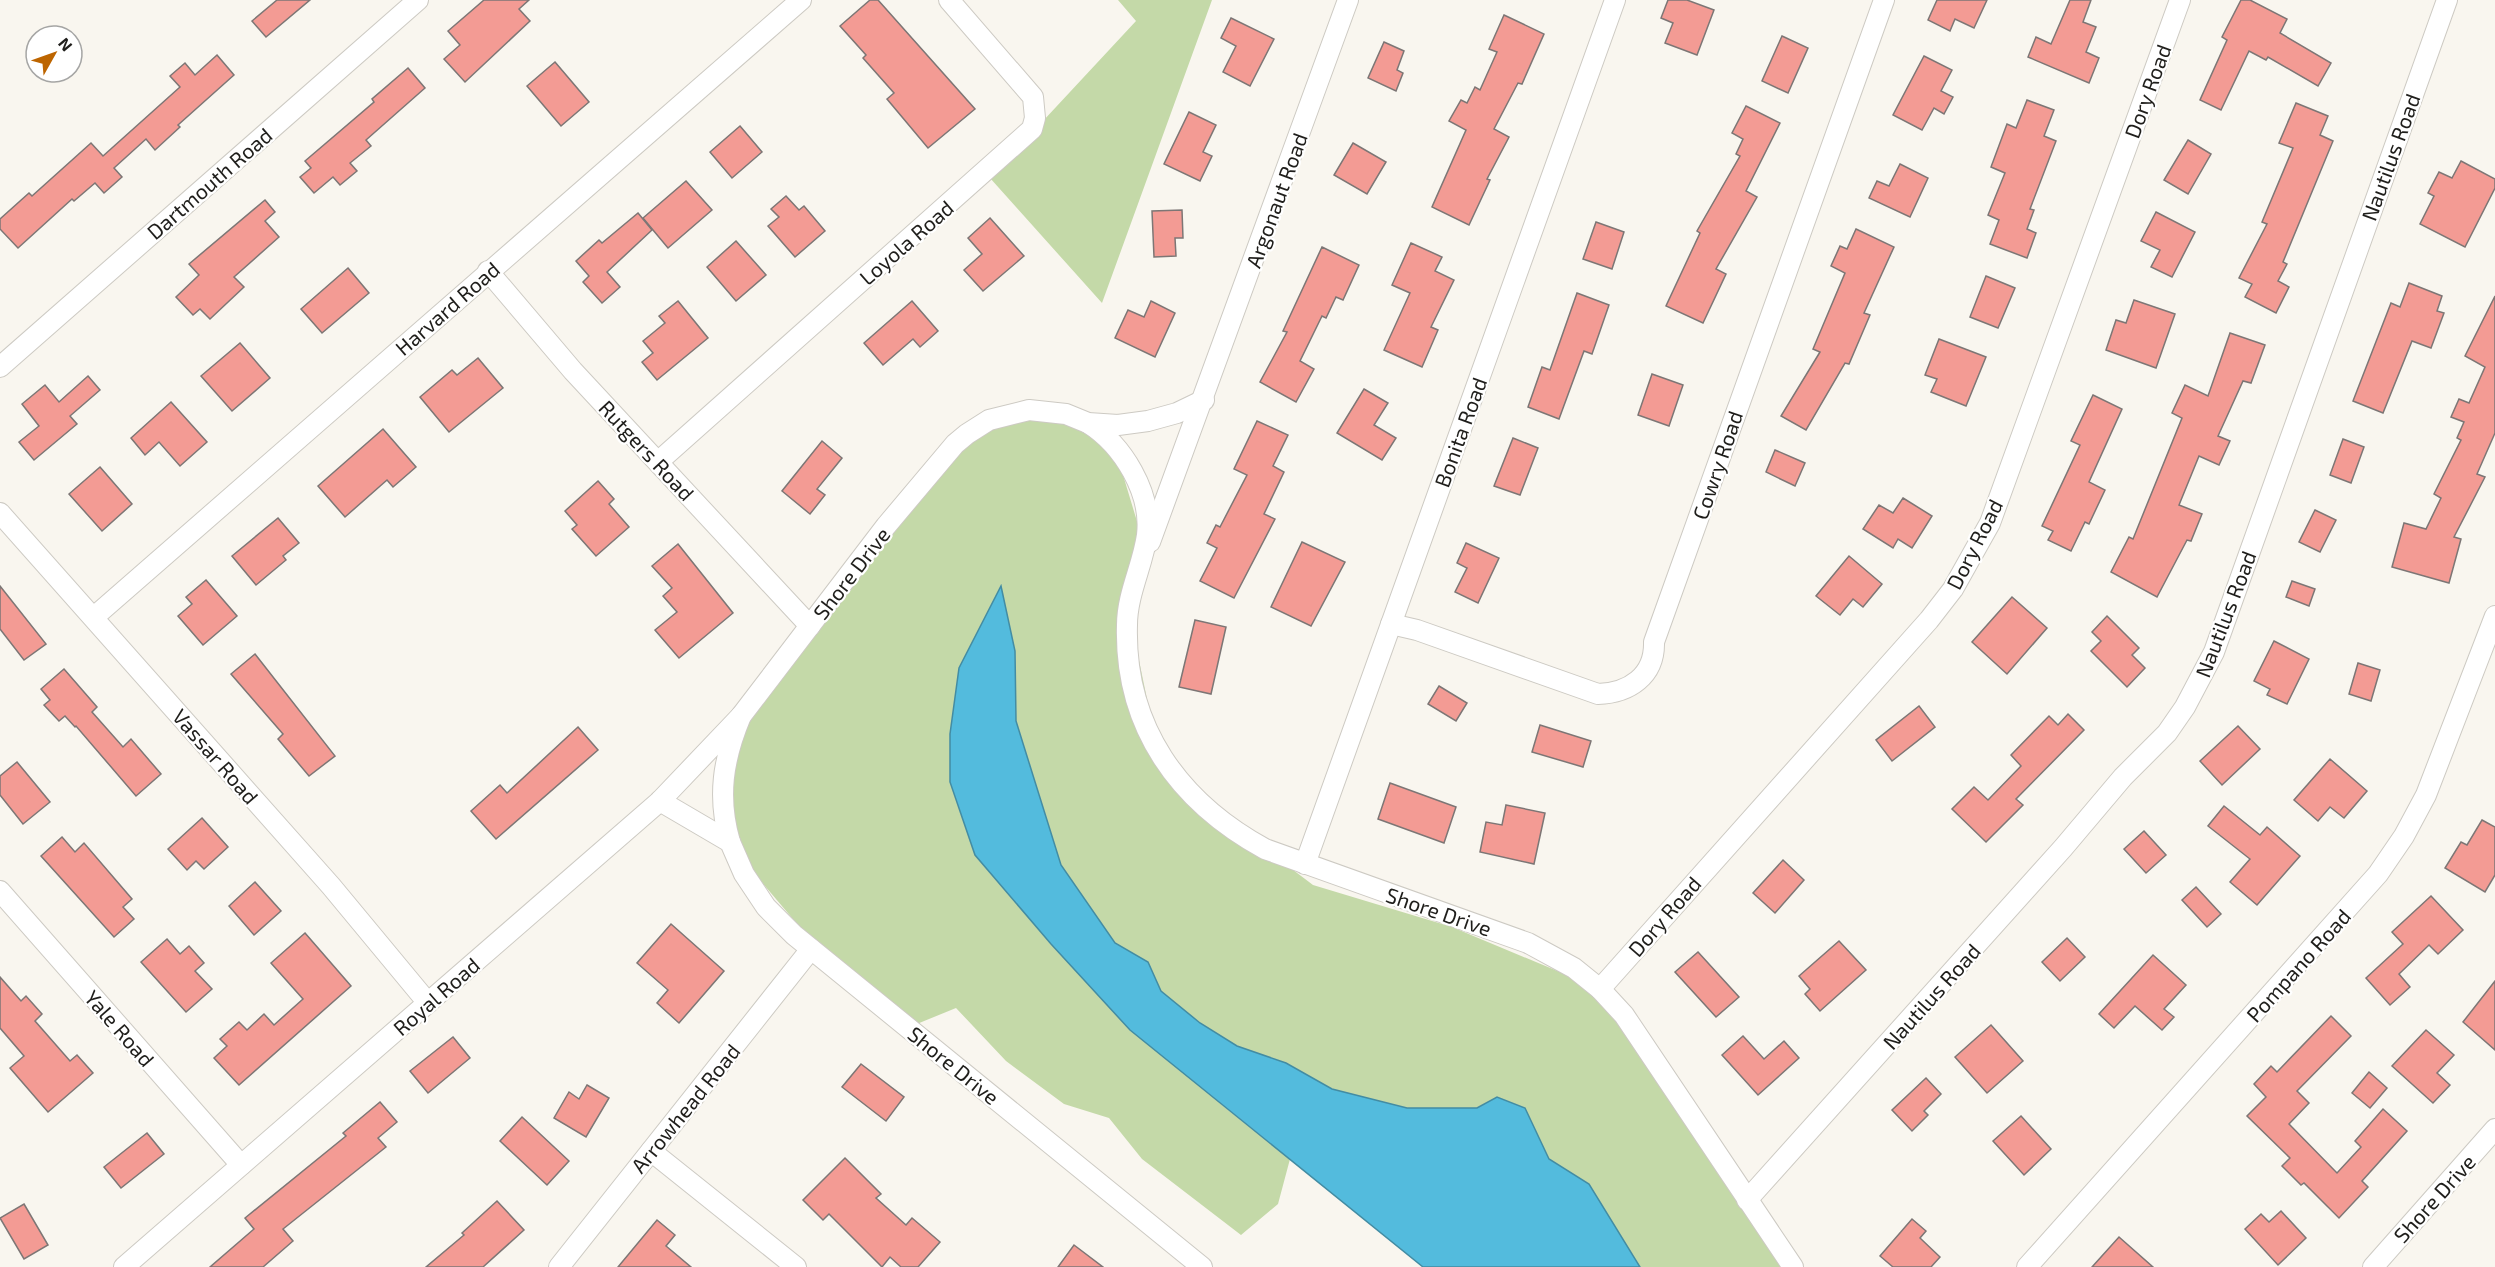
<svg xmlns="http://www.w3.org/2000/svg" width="2495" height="1267" viewBox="0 0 2495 1267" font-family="'Exo 2',sans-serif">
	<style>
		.green { fill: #c4d9a8 }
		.water { fill: #53bbdd; stroke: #438ca3; stroke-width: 1.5 }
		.building { fill: #f39b94; stroke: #7d7675; stroke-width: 1.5 }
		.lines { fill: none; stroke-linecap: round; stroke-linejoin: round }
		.minor-casing { stroke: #cdcac3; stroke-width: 22 }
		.minor { stroke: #fff; stroke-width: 20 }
		.labels { text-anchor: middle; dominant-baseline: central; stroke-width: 4.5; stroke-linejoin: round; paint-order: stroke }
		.street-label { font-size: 21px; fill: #1f1e1b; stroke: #fff }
	</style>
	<rect width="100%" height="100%" fill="#f9f6ef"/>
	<g class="green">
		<polygon points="1118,0 1212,0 1102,303 990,178 1136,21"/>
		<polygon points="1042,412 1089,431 1120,465 1139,528 1126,598 1162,771 1313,885 1452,927 1591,985 1792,1267 1640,1267 1589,1184 1549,1159 1525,1108 1497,1097 1477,1108 1407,1108 1332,1089 1286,1063 1237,1046 1200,1023 1161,991 1148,962 1115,943 1061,865 1016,721 1015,651 1001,587 959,668 950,734 950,782 975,855 1051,944 1222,1105 1290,1159 1278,1204 1241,1235 1142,1159 1109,1118 1064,1104 1006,1061 956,1008 907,1028 843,978 732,847 724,747 978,425"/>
	</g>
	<polygon class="water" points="1001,586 1015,651 1016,721 1061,865 1115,943 1148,962 1161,991 1200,1023 1237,1046 1286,1063 1332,1089 1407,1108 1477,1108 1497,1097 1525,1108 1549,1159 1589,1184 1640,1267 1423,1267 1130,1030 1051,944 975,855 950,782 950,734 959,668"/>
	<g class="building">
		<polygon points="277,0 310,0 266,37 252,21"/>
		<polygon points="484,0 529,0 519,9 530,21 465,82 444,59 460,45 448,31"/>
		<polygon points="870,0 878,0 975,109 928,148 887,99 894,93 863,58 866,55 840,26"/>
		<polygon points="1668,0 1687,0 1714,10 1697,55 1665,43 1673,23 1661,18"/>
		<polygon points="1937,0 1987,0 1974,28 1955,19 1950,31 1928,20"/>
		<polygon points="2070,0 2091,0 2083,22 2096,27 2086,52 2099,58 2089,83 2028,57 2036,37 2051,44"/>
		<polygon points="2241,0 2250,0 2287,19 2280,33 2331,63 2318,86 2268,57 2266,60 2249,51 2221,110 2200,100 2227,40 2222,37"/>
		<polygon points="1504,15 1544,34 1522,84 1518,83 1494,129 1509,137 1487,179 1490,180 1469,225 1432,207 1466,130 1449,121 1461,100 1467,103 1475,87 1480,90 1497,52 1489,49"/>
		<polygon points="1231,18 1274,39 1250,86 1223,72 1236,46 1221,38"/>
		<polygon points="1782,36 1808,48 1788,93 1762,81"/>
		<polygon points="1384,42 1404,51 1397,70 1403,73 1396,91 1368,78"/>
		<polygon points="217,55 234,75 178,125 180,127 155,150 146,139 114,168 122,177 104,193 95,183 74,201 72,199 18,248 0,229 0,219 29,193 32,196 91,143 103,156 180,87 170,76 185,63 195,75"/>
		<polygon points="1924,56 1952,70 1941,91 1953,97 1944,114 1934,108 1922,130 1893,115"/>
		<polygon points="555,62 589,102 561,126 527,86"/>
		<polygon points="408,68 425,88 366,140 371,146 350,163 357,171 340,185 333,177 314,193 300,177 311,168 305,161 374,102 372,99"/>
		<polygon points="2027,100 2054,110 2044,136 2056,141 2030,209 2034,210 2027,229 2036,233 2027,258 1990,244 1999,220 1988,215 2005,173 1991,167 2007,124 2016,128"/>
		<polygon points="2296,103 2328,116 2320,135 2333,141 2283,262 2287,264 2278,281 2289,287 2276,313 2245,297 2252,284 2239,278 2267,224 2262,222 2293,148 2279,143"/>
		<polygon points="1746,106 1780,123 1746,191 1757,197 1716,269 1726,274 1703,323 1666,306 1700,233 1697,231 1740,156 1736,154 1743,139 1732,133"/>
		<polygon points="1189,112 1216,125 1203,152 1212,156 1200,181 1164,164"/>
		<polygon points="740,126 762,152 732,178 710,152"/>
		<polygon points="2188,140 2211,154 2188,194 2164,180"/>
		<polygon points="1353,143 1386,162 1367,194 1334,175"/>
		<polygon points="2461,161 2495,179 2495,188 2465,247 2420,224 2434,196 2428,193 2439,172 2452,178"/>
		<polygon points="1900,164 1928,178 1910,217 1869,198 1877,181 1889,186"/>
		<polygon points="686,181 712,210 668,248 643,218"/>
		<polygon points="786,196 799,210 804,206 825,231 795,257 768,226 779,217 771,209"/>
		<polygon points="265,200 275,212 265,221 279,237 234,277 244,287 210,319 200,309 193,315 176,297 199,275 189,264"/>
		<polygon points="1182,210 1183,238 1175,238 1176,256 1154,257 1152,211"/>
		<polygon points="2156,212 2195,232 2172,277 2151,267 2160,250 2141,241"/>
		<polygon points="638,213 652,230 607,272 620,287 602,303 583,282 589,276 576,261 599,240 602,243"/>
		<polygon points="990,218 1024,256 983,291 964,270 982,254 968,238"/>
		<polygon points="1596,222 1624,232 1612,269 1583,259"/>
		<polygon points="1856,229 1894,247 1864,313 1870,315 1849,364 1845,363 1806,430 1781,416 1820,352 1813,349 1845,273 1831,266 1840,246 1847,249"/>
		<polygon points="736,241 766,275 736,301 707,267"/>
		<polygon points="1411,243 1442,257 1435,271 1454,280 1431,327 1438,330 1422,367 1384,350 1410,293 1392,285"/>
		<polygon points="1322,247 1359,265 1343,300 1336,297 1326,318 1322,316 1300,361 1314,369 1296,402 1260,382 1287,332 1283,331"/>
		<polygon points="348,268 369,293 322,333 301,309"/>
		<polygon points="1986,276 2015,288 1998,328 1970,317"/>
		<polygon points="2409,283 2442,296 2437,311 2444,313 2431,348 2412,341 2383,413 2353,401 2391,303 2400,307"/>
		<polygon points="1577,293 1609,305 1592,354 1584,351 1559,419 1528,407 1542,367 1550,370"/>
		<polygon points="2495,296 2495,433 2477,474 2485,477 2454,537 2461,539 2449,583 2392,567 2404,523 2426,529 2441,498 2434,494 2461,440 2457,438 2464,422 2451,417 2459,399 2469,403 2485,367 2465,356"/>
		<polygon points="2134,300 2175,314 2156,368 2106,350 2116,320 2126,323"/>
		<polygon points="678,301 708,338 657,380 642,362 653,353 643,341 665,323 659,316"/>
		<polygon points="912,301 938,331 920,347 913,339 883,365 864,343"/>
		<polygon points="1151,301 1175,313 1155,357 1115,338 1128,310 1144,317"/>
		<polygon points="2230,333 2265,345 2251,383 2243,381 2218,436 2230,441 2219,465 2199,456 2179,505 2202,514 2191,541 2187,540 2157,597 2111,572 2129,537 2133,539 2182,418 2172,413 2185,385 2208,396"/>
		<polygon points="1939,339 1986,357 1966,406 1931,392 1937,379 1925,375"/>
		<polygon points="240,343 270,378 232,411 201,376"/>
		<polygon points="478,358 503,388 449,432 420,397 452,370 457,375"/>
		<polygon points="1652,374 1683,385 1669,426 1638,415"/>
		<polygon points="88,376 100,390 70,416 77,424 34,460 19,442 39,426 22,404 45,385 59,402"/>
		<polygon points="1364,389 1388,403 1374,425 1396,438 1382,460 1337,433"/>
		<polygon points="2093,395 2122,409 2089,482 2105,490 2089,524 2085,522 2071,551 2048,540 2053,531 2042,526 2080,445 2071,441"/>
		<polygon points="171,402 207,442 180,466 159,442 145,455 131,438"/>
		<polygon points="1257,421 1288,435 1273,466 1284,472 1264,514 1275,519 1234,598 1200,581 1217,548 1207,543 1216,525 1220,527 1247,475 1234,469"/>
		<polygon points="383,429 416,467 393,487 387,480 345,517 318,486"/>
		<polygon points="1513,438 1538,448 1520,495 1494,486"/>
		<polygon points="2343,439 2364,447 2351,483 2330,475"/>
		<polygon points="822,441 842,458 817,489 825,495 810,514 782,491"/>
		<polygon points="1775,450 1805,463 1795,486 1766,472"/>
		<polygon points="100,467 132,504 102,531 69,494"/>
		<polygon points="598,481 614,499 609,504 629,527 596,556 572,529 577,525 565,511"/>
		<polygon points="1903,498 1932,516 1912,548 1898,539 1893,548 1863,529 1879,505 1893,513"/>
		<polygon points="2315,510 2336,520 2320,552 2299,542"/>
		<polygon points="278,518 299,543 283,556 286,560 256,585 232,556"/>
		<polygon points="1302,542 1345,562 1311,626 1271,607"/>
		<polygon points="1466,543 1499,558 1478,603 1455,592 1467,568 1457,563"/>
		<polygon points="678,544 733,613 679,658 655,630 677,612 663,596 672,588 652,566"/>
		<polygon points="1849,556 1882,584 1863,607 1853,599 1840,615 1816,596"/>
		<polygon points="206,580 237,616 203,645 178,616 192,604 186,597"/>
		<polygon points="2292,581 2315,589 2309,606 2286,597"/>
		<polygon points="0,586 46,644 24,660 0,629"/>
		<polygon points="2012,597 2047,628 2007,674 1972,642"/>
		<polygon points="2107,616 2139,648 2132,655 2145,668 2127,687 2091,651 2101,641 2092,632"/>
		<polygon points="1195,620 1226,627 1211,694 1179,687"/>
		<polygon points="2274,641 2309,659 2287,704 2267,695 2270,689 2254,681"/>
		<polygon points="255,654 335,756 309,776 278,739 283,734 231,674"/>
		<polygon points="2358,663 2380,670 2371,701 2349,694"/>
		<polygon points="64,669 97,707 92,712 123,747 131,739 161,774 136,796 76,726 75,727 65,716 59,721 44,705 50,700 41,689"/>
		<polygon points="1439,686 1467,703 1456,721 1428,704"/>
		<polygon points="1919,706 1935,727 1892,761 1876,740"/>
		<polygon points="2068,714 2084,730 2016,799 2023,805 1986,842 1952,809 1974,787 1988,800 2021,766 2011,755 2049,716 2058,725"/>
		<polygon points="1540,725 1591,741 1583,767 1532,752"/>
		<polygon points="2238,726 2260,749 2222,785 2200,761"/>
		<polygon points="578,727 598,750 496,839 471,811 500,785 507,793"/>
		<polygon points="2330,759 2367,791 2344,818 2330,807 2318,821 2294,800"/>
		<polygon points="17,762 50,802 23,824 0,795 0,776"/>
		<polygon points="1390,783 1456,807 1444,843 1378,819"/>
		<polygon points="1506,805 1545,813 1534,864 1480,852 1486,822 1502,825"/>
		<polygon points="2224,806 2260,835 2267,827 2300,856 2257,905 2230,882 2250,859 2208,826"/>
		<polygon points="202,818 228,847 204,869 196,861 187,870 168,849"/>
		<polygon points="2482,820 2495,827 2495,875 2485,892 2445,868 2461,842 2467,845"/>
		<polygon points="2144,831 2166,855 2146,873 2124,849"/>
		<polygon points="62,837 75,852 84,843 132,899 123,907 134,919 114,937 41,856"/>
		<polygon points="1783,860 1804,880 1775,913 1753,893"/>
		<polygon points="255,882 281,911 254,935 229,906"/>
		<polygon points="2196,887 2221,914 2207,927 2182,900"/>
		<polygon points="2431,896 2463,930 2438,954 2429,945 2399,974 2410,987 2390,1005 2366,978 2403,944 2392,932"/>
		<polygon points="671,924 724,971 679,1023 657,1003 668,990 637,963"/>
		<polygon points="305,933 351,986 239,1085 214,1058 227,1046 220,1039 239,1022 247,1030 264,1014 274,1025 303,999 271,963"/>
		<polygon points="2067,938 2085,957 2060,981 2042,962"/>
		<polygon points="167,939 180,954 189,946 204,963 195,971 212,989 186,1012 141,962"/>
		<polygon points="1839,941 1866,970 1820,1011 1805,994 1810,989 1799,976"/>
		<polygon points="1698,952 1739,997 1716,1017 1675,972"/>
		<polygon points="2153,955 2186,985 2164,1009 2174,1017 2162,1030 2135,1006 2114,1028 2099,1014"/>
		<polygon points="0,977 21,1001 26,996 42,1014 35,1021 70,1061 77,1055 93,1073 48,1112 10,1068 24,1056 0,1028"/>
		<polygon points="2495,981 2495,1050 2463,1022"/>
		<polygon points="2331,1016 2351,1036 2297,1091 2309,1103 2289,1124 2337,1173 2361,1147 2355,1141 2383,1109 2407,1131 2362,1181 2368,1187 2339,1218 2304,1183 2301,1185 2282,1166 2290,1158 2247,1116 2266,1097 2254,1084 2271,1066 2277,1072"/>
		<polygon points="1991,1025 2023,1061 1987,1093 1955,1057"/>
		<polygon points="2426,1030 2454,1055 2437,1073 2450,1085 2433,1103 2392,1066"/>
		<polygon points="1743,1036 1764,1059 1784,1041 1799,1058 1758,1095 1722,1055"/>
		<polygon points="453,1037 470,1058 428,1093 410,1071"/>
		<polygon points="861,1064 904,1097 886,1121 842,1087"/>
		<polygon points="2369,1072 2387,1088 2370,1108 2352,1093"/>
		<polygon points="1926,1078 1941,1094 1924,1111 1928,1115 1912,1131 1892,1110"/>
		<polygon points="587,1085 609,1098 586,1137 554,1118 569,1092 579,1099"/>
		<polygon points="380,1102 397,1122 378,1138 386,1147 283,1229 293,1241 263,1267 210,1267 254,1229 245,1218 346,1136 343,1133"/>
		<polygon points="2021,1116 2051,1149 2024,1175 1993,1141"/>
		<polygon points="522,1117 569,1161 547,1185 500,1141"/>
		<polygon points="147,1133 164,1154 121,1188 104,1167"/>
		<polygon points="845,1158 881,1194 876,1198 906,1225 912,1218 940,1242 918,1267 901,1267 890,1257 882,1267 829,1214 823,1220 803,1200"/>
		<polygon points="497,1201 524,1230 483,1267 426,1267 464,1235 462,1233"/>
		<polygon points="24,1204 48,1245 24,1259 0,1218"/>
		<polygon points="2281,1211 2306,1238 2278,1265 2245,1229 2261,1214 2269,1222"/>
		<polygon points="1912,1219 1926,1231 1920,1238 1940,1257 1931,1267 1893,1267 1880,1256"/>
		<polygon points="657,1220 675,1235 666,1246 691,1267 618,1267"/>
		<polygon points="2119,1237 2153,1267 2092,1267"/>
		<polygon points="1074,1245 1103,1267 1058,1267"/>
	</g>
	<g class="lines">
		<defs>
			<g id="minor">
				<polyline points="488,271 573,371 810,626"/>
				<polyline points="0,367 418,0"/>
				<path d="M 1088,423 C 1123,445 1152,493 1147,535 C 1143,565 1127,594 1127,625 C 1124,727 1179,802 1265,849 L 1528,943 L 1574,968 L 1600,989 L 1624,1015 L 1793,1267"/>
				<polyline points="659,461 1032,129 1035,118 1033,97 949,0"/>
				<polyline points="0,513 331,886 428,1003"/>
				<polyline points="1150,542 1348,0"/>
				<polyline points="94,617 801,0"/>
				<path d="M 1391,624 L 1417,630 L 1598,694 C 1629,693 1655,676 1654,642 L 1884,0"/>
				<polyline points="660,801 730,842 744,874 766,907 794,935 1202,1267"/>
				<path d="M 730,842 C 717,797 723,759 741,716 L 886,526 L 955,444 L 967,434 L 989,420 L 1029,410 L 1066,414 L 1088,423 L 1118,425 L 1148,421 L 1177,413 L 1204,400"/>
				<polyline points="1305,864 1615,0"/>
				<polyline points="0,891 241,1165"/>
				<polyline points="1600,989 1929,620 1953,589 1990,523 2180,0"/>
				<polyline points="651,1151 796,1267"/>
				<polyline points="1747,1200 2063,848 2123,777 2167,733 2185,707 2214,652 2447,0"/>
				<polyline points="124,1267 660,801 741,716"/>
				<polyline points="559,1267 811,949"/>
				<polyline points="2027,1267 2378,874 2404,836 2426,795 2495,616"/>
				<polyline points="2373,1267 2495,1129"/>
			</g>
		</defs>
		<use href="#minor" class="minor-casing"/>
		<use href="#minor" class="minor"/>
	</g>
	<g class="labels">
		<g class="street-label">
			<text transform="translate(2147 91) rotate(-70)">Dory Road</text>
			<text transform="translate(2390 157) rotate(-70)">Nautilus Road</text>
			<text transform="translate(209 183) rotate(-41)">Dartmouth Road</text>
			<text transform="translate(1276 200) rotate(-70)">Argonaut Road</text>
			<text transform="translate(906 242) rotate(-41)">Loyola Road</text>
			<text transform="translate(447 308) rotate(-41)">Harvard Road</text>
			<text transform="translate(1460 432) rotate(-70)">Bonita Road</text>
			<text transform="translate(647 450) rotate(47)">Rutgers Road</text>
			<text transform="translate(1717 465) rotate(-71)">Cowry Road</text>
			<text transform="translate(1974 544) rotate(-63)">Dory Road</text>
			<text transform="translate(851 573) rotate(-52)">Shore Drive</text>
			<text transform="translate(2225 614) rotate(-69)">Nautilus Road</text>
			<text transform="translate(216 756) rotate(49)">Vassar Road</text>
			<text transform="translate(1439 911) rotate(19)">Shore Drive</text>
			<text transform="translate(1664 916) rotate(-49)">Dory Road</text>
			<text transform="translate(2298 965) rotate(-48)">Pompano Road</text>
			<text transform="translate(436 996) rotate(-41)">Royal Road</text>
			<text transform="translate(1931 996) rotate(-48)">Nautilus Road</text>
			<text transform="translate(120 1028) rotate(49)">Yale Road</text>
			<text transform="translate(954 1065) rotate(39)">Shore Drive</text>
			<text transform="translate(685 1108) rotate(-51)">Arrowhead Road</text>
			<text transform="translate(2434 1198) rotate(-48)">Shore Drive</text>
		</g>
	</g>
	<g transform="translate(54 54) rotate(50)"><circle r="28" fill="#ffffff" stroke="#a5a5a4" stroke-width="1.5"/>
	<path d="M0-4.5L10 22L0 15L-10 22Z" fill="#bd6500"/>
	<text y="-9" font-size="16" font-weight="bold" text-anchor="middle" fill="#1f1e1b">N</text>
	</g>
</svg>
